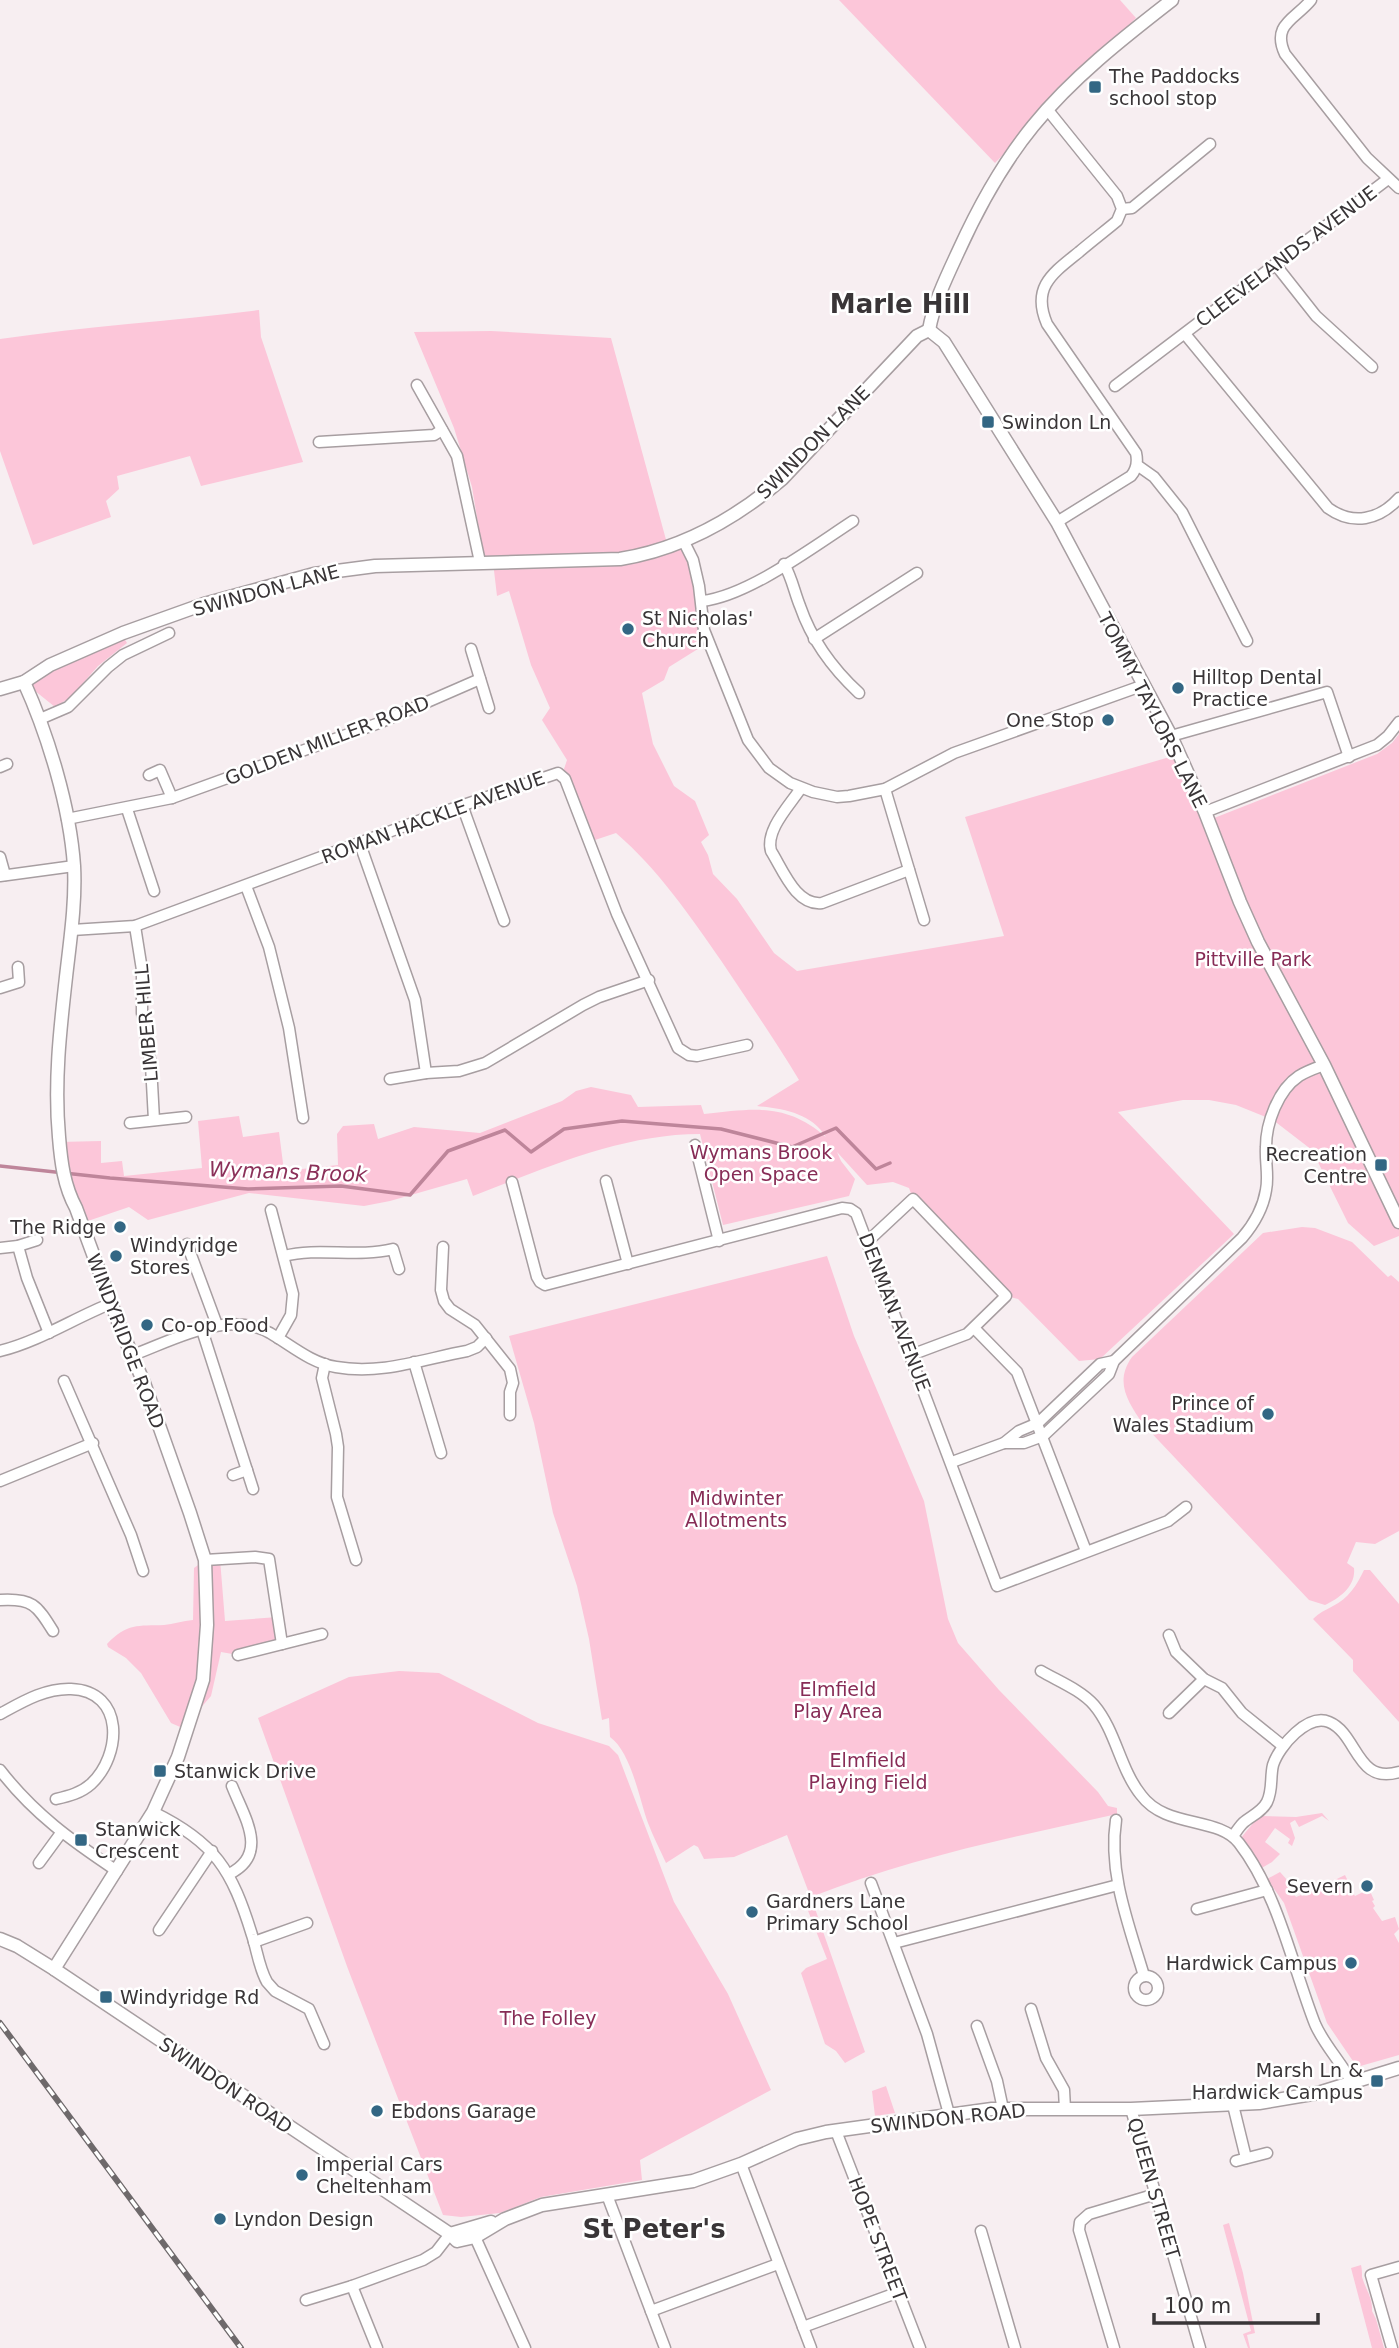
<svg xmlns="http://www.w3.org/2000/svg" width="1399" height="2348" viewBox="0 0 1399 2348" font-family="'DejaVu Sans',sans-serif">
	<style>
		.green { fill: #fcc6d9 }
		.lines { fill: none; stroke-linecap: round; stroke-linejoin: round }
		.stream { stroke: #be859a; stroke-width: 3.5 }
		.minor-casing { stroke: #a79ea1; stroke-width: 13 }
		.tertiary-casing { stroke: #a79ea1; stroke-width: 15 }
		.minor { stroke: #fff; stroke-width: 10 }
		.tertiary { stroke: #fff; stroke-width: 12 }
		.rail-casing { stroke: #6e696b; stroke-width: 6 }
		.rail { stroke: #fff; stroke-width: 3.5; stroke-dasharray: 10; stroke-linecap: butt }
		.poi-dot { fill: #336784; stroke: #fff; stroke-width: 2.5 }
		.labels { text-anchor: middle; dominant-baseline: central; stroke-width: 5; stroke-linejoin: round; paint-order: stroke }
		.poi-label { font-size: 19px; fill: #393537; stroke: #fff; text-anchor: start }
		.street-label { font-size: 19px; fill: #393537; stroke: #fff }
		.park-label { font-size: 19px; fill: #872c56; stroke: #fff }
		.water-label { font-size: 21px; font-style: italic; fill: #8b3059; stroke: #fff }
		.district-label { font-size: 26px; font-weight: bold; fill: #393537; stroke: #fff }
	</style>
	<rect width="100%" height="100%" fill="#f7eef1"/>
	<g class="green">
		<polygon points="839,0 1120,0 1136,18 995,163"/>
		<path d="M 259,310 L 261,337 L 303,462 L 201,486 L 190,456 L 117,476 L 119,489 L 106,501 L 111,517 L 33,545 L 0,451 L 0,339 C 86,326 173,321 259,310 Z"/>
		<path d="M 491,331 L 611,338 L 668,547 L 684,542 L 709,642 L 669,667 L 664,680 L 642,693 L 653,744 L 674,786 L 695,801 L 709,835 L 701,842 L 708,855 L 713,874 L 737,899 L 774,953 L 797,971 L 1004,936 L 965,817 L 1173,756 L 1204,822 L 1377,754 L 1392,743 L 1399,734 L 1399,1236 L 1374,1246 L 1348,1223 L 1312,1150 L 1273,1120 L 1236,1105 L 1209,1100 L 1183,1100 L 1118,1112 L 1234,1234 L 1100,1359 L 1079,1361 L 1018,1299 L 1006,1296 L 913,1199 L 909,1188 L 893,1182 L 867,1185 L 837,1152 L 841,1161 L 855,1179 L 849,1196 L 723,1225 L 700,1134 C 621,1134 546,1168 473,1196 L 467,1179 L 390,1201 L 364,1206 L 249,1193 L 148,1220 L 129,1207 L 82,1223 L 59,1142 L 101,1141 L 101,1163 L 122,1161 L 124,1176 L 202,1168 L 198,1121 L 239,1116 L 243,1137 L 279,1132 L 284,1171 L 338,1165 L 337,1134 L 343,1126 L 374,1124 L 378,1139 L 414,1127 L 480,1133 L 562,1101 L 576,1091 L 591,1087 L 631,1095 L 638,1107 L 701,1105 L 704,1114 C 754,1109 785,1102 826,1137 C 811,1113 784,1109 757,1106 L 799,1080 C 775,1040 748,1001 722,962 C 691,917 658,869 616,833 L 589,842 L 562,775 L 567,760 L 542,720 L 550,708 L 531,665 L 509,591 L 497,596 L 493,562 L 483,554 L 472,487 L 454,428 L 414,332 Z"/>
		<polygon points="124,638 127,643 98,666 71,697 55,707 24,682 35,674 55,670"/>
		<path d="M 1302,1227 L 1315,1228 L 1352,1242 L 1388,1277 L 1391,1275 L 1399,1282 L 1399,1531 L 1375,1544 L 1356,1542 L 1347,1563 L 1354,1568 C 1356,1586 1340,1598 1325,1605 L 1309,1600 L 1143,1424 C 1128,1402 1114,1382 1132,1357 L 1263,1233 Z"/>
		<path d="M 827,1256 L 854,1336 L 924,1501 L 948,1619 L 958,1643 L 999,1690 L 1098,1792 L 1108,1806 L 1117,1808 L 1117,1814 C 1013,1837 910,1858 811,1897 L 865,2052 L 845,2063 L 836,2051 L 825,2044 L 801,1973 L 806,1968 L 827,1959 L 805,1903 L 805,1896 L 809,1893 L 787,1835 L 734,1857 L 704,1859 L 698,1847 L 694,1845 L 666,1863 C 660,1850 653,1836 648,1823 C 639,1798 631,1752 610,1737 L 609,1718 L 602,1720 L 589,1639 L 577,1586 L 553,1513 L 534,1423 L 509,1336 Z"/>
		<path d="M 220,1559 L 225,1621 L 278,1617 L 282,1644 L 238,1655 L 221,1652 L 211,1696 L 192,1718 L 187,1730 L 171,1723 L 141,1673 L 126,1658 L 108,1647 L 107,1644 C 127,1623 138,1626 164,1625 C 173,1624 183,1621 193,1620 L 194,1568 L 205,1560 Z"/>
		<path d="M 1364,1570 L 1370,1570 L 1399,1604 L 1399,1722 L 1353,1671 L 1353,1660 L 1313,1619 C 1320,1612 1324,1611 1333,1606 C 1348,1599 1357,1585 1364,1570 Z"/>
		<polygon points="399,1671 439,1673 538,1723 609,1746 618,1755 674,1902 728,1994 771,2090 640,2160 642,2180 541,2197 500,2213 461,2217 443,2215 348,1969 258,1718 349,1677"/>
		<polygon points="1322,1813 1329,1821 1322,1816 1299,1827 1295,1820 1290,1823 1295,1838 1292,1846 1288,1843 1290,1839 1275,1828 1265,1842 1280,1854 1272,1862 1260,1869 1240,1839 1259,1816 1296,1817"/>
		<polygon points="1280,1872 1288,1881 1286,1883 1290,1891 1292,1891 1296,1897 1301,1895 1302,1896 1345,1875 1348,1881 1346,1882 1355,1896 1369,1889 1374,1900 1372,1901 1375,1906 1373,1908 1382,1921 1395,1917 1399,1929 1394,1934 1399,1943 1399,2055 1357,2067 1327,2023 1284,1903 1267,1879"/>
		<polygon points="886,2086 895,2113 875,2116 872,2091"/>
		<polygon points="1229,2223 1243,2273 1255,2333 1247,2335 1250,2348 1248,2348 1243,2334 1251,2331 1223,2225"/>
		<path d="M 1361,2265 C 1362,2269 1362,2273 1362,2277 C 1365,2288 1373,2298 1372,2311 L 1376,2319 L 1384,2348 L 1372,2348 L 1351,2268 Z"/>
	</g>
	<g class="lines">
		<polyline class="stream" points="0,1166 110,1178 248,1189 341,1186 410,1195 448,1151 505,1130 531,1152 564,1129 622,1121 721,1129 792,1147 836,1128 876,1169 890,1163"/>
		<defs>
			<g id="minor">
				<path d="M 1311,0 C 1296,19 1271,24 1285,54 L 1367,158 L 1399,188"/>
				<path d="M 1047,109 L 1117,196 L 1122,209 L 1117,221 C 1105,231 1092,241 1079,252 C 1053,273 1031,287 1047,324 L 1136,453 C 1138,462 1137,469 1131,476 L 1057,522"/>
				<polyline points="1122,209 1132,208 1210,144"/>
				<polyline points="1275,264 1316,316 1372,367"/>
				<path d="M 1185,334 L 1328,508 C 1353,526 1379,520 1399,498"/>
				<polyline points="417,385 457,456 480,562"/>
				<polyline points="1115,386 1388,179"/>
				<polyline points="319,442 434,435 442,430"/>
				<polyline points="1137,465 1154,477 1182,512 1247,641"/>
				<polyline points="684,542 693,560 699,586 704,630 748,740 769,768 790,783 813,792 837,797 849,796 885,789 954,753 1144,685"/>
				<path d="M 784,564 C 792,578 794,591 800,606 C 812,641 832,668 859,693"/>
				<path d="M 702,601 C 748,596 813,547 853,521"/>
				<polyline points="814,639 917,573"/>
				<polyline points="471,649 489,708"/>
				<polyline points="40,719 68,707 108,667 123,655 169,633"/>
				<polyline points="1171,736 1327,692 1349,757"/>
				<polyline points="0,767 7,764"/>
				<polyline points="149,775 160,770 172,798"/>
				<path d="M 801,788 C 790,805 765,830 771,851 C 783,870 796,906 822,903 L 909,870"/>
				<polyline points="885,789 924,920"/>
				<polyline points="462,805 504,921"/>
				<polyline points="127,809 154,891"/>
				<polyline points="1205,812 1377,745 1388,736 1399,722"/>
				<polyline points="67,819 172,798 379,723 480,679"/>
				<polyline points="360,844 415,1000 426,1073"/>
				<polyline points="0,857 5,875"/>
				<polyline points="0,876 74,866"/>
				<polyline points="246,886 269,947 289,1028 303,1118"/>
				<polyline points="135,926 142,970 142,1013 151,1065 154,1120"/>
				<polyline points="72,930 135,926 437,814 558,773 565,779 617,914 678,1048 689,1055 697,1056 747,1045"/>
				<polyline points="0,988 19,982 18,967"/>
				<polyline points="390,1079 426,1073 459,1071 485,1063 583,1005 599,997 649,980"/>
				<polyline points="130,1123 186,1117"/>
				<polyline points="695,1145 719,1241"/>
				<polyline points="606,1181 628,1264"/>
				<polyline points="512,1182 537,1277 540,1282 545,1285 842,1208 850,1209 856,1213 997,1586 1168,1521 1186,1507"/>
				<polyline points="271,1210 293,1294 291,1315 278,1338"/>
				<polyline points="868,1241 913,1199 1006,1296 967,1334 911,1355"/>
				<polyline points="187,1244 217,1325"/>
				<polyline points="18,1246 27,1278 49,1333"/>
				<polyline points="443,1247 441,1290 444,1301 450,1309 475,1325 510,1369 513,1383 510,1392 510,1415"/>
				<polyline points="0,1248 18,1246 37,1240"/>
				<path d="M 284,1256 C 319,1247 357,1258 393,1249 L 399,1269"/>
				<polyline points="975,1329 1017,1372 1086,1551"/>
				<polyline points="202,1330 253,1489"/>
				<path d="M 0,1351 C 40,1341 74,1318 112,1303"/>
				<path d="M 133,1355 C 174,1340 227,1309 270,1333 C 292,1346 311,1363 336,1367 C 382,1375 423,1359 467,1351 L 477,1347 L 486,1338"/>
				<polyline points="414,1362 441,1453"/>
				<polyline points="325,1364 322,1378 336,1434 338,1447 337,1497 356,1560"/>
				<polyline points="64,1381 131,1535 143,1571"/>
				<path d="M 1004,1443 L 1024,1443 L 1043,1436 L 1109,1374 L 1114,1361 L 1242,1238 C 1254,1224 1263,1209 1266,1190 C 1269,1176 1265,1162 1266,1147 C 1266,1123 1278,1090 1299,1076 C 1307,1071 1316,1068 1324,1065"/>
				<polyline points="952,1462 1004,1443 1019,1431 1038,1423 1100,1364 1114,1361"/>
				<polyline points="233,1475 247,1470"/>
				<polyline points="0,1481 93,1443"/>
				<polyline points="205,1560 255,1557 269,1559 282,1644"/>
				<path d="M 0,1600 C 32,1598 37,1605 53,1631"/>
				<polyline points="1169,1635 1176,1652 1204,1679 1222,1688 1242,1713 1283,1746"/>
				<polyline points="238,1655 322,1634"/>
				<path d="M 1041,1671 C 1058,1681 1081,1690 1094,1705 C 1116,1731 1120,1769 1141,1795 C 1166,1829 1218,1816 1239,1843 C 1278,1893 1292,1965 1315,2024 C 1324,2045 1342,2063 1352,2083"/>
				<polyline points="1169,1713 1204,1679"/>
				<path d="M 0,1714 C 22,1702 45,1688 71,1689 C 125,1691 122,1755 91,1784 C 81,1793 69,1796 56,1799"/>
				<path d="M 0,1770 C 34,1814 72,1841 117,1871"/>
				<path d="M 153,1812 C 215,1842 232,1870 252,1935 C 257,1950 259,1968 267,1982 L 275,1991 L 309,2009 L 324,2044"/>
				<path d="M 1116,1820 C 1108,1873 1129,1925 1144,1976"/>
				<path d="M 1233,1836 C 1236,1832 1239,1827 1243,1823 C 1251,1816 1262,1812 1267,1802 C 1273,1790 1270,1777 1273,1765 C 1279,1746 1308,1713 1329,1722 C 1358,1734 1356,1785 1399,1772"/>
				<polyline points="39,1863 61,1833"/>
				<path d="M 229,1874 C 270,1854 244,1817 232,1786"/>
				<polyline points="871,1883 927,2034 949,2114"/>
				<polyline points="1197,1909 1267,1890"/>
				<polyline points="159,1930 212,1851"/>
				<polyline points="254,1942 307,1923"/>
				<polyline points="894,1943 1118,1885"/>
				<circle cx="1146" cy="1988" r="12"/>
				<polyline points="1031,2009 1046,2058 1064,2090 1065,2109"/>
				<polyline points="977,2026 997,2081 1003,2109"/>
				<polyline points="1233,2105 1246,2158"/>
				<polyline points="1131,2109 1200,2348"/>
				<polyline points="836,2131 920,2348"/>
				<polyline points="1236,2161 1267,2153"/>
				<polyline points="741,2164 811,2348"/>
				<polyline points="607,2195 665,2348"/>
				<polyline points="981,2231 1015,2348"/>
				<polyline points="475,2237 525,2348"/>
				<polyline points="352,2286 377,2348"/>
				<polyline points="306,2300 352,2286 423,2260 436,2252 450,2234"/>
				<polyline points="651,2311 778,2264"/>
				<polyline points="803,2327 899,2292"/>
				<polyline points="1114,2348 1079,2230 1080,2222 1089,2214 1156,2194"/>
				<polyline points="1392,2348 1371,2275 1399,2267"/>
			</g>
			<g id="tertiary">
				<polyline points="929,330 944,342 1057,522 1171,736 1205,812 1240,902 1258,942 1324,1065 1399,1222"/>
				<path d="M 929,330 C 934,302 947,276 959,250 C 979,206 1002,164 1033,126 C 1072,78 1123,38 1172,0"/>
				<path d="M 24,682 C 48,735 70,807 74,866 C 76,903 70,941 66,977 C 60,1030 54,1083 59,1137 C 61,1162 64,1186 76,1208 L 120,1327 L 144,1383 L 190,1513 L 205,1560 L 207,1625 L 203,1680 L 178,1757 L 153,1812 L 54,1969"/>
				<path d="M 0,689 L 24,682 L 50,665 L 123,633 L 204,604 L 314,574 L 375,566 L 620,559 C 682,549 735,519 782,479 L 917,336 L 929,330"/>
				<polyline points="0,1939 17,1946 54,1969 450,2234 457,2241 475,2237 505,2219 542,2205 693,2181 741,2164 797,2139 826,2132 992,2109 1131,2109 1259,2103 1318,2093 1399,2068"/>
				<polyline points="450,2234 491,2222"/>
			</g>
		</defs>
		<use href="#minor" class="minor-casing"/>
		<use href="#tertiary" class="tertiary-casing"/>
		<use href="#minor" class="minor"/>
		<use href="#tertiary" class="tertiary"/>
		<defs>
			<polyline id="rail" points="0,2023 241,2348"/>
		</defs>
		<use href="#rail" class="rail-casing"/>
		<use href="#rail" class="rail"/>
	</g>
	<g class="poi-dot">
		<rect x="1088" y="80" width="14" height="14" rx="3.5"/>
		<rect x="981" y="415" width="14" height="14" rx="3.5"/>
		<circle cx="628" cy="629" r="7"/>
		<circle cx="1178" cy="688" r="7"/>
		<circle cx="1108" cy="720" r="7"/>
		<rect x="1374" y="1158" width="14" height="14" rx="3.5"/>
		<circle cx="120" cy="1227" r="7"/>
		<circle cx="116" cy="1256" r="7"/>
		<circle cx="147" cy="1325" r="7"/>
		<circle cx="1268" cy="1414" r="7"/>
		<rect x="153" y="1764" width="14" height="14" rx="3.5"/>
		<rect x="74" y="1833" width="14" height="14" rx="3.5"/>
		<circle cx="1367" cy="1886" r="7"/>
		<circle cx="752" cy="1912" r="7"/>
		<circle cx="1351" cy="1963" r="7"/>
		<rect x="99" y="1990" width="14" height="14" rx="3.5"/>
		<rect x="1370" y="2074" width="14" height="14" rx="3.5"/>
		<circle cx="377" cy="2111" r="7"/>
		<circle cx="302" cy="2175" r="7"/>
		<circle cx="220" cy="2219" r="7"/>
	</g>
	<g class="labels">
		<g class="poi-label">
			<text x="1109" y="76">The Paddocks<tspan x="1109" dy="22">school stop</tspan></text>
			<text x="1002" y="422">Swindon Ln</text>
			<text x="642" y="618">St Nicholas'<tspan x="642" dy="22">Church</tspan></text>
			<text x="1192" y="677">Hilltop Dental<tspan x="1192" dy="22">Practice</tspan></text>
			<text x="1094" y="720" text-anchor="end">One Stop</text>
			<text x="1367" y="1154" text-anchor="end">Recreation<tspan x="1367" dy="22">Centre</tspan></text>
			<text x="106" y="1227" text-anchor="end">The Ridge</text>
			<text x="130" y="1245">Windyridge<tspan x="130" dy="22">Stores</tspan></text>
			<text x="161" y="1325">Co-op Food</text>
			<text x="1254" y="1403" text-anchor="end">Prince of<tspan x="1254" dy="22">Wales Stadium</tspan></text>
			<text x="174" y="1771">Stanwick Drive</text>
			<text x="95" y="1829">Stanwick<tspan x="95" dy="22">Crescent</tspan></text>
			<text x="1353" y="1886" text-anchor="end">Severn</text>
			<text x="766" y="1901">Gardners Lane<tspan x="766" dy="22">Primary School</tspan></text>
			<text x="1337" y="1963" text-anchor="end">Hardwick Campus</text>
			<text x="120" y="1997">Windyridge Rd</text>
			<text x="1363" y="2070" text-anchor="end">Marsh Ln &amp;<tspan x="1363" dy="22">Hardwick Campus</tspan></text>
			<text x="391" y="2111">Ebdons Garage</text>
			<text x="316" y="2164">Imperial Cars<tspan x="316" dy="22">Cheltenham</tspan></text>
			<text x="234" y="2219">Lyndon Design</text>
		</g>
		<g class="street-label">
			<text transform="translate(1286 256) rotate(-37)">CLEEVELANDS AVENUE</text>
			<text transform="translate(813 442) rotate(-45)">SWINDON LANE</text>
			<text transform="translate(266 590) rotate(-15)">SWINDON LANE</text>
			<text transform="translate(1153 710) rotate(63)">TOMMY TAYLORS LANE</text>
			<text transform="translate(327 740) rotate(-21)">GOLDEN MILLER ROAD</text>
			<text transform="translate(433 817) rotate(-20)">ROMAN HACKLE AVENUE</text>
			<text transform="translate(146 1023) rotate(-95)">LIMBER HILL</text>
			<text transform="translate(895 1312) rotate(69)">DENMAN AVENUE</text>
			<text transform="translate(126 1341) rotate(69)">WINDYRIDGE ROAD</text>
			<text transform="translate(226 2085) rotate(34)">SWINDON ROAD</text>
			<text transform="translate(948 2118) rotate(-6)">SWINDON ROAD</text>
			<text transform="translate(1154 2188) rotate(74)">QUEEN STREET</text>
			<text transform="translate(878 2239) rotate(69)">HOPE STREET</text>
		</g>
		<g class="park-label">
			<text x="1253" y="959">Pittville Park</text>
			<text x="761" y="1152">Wymans Brook<tspan x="761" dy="22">Open Space</tspan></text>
			<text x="736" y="1498">Midwinter<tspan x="736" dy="22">Allotments</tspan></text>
			<text x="838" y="1689">Elmfield<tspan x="838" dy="22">Play Area</tspan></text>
			<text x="868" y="1760">Elmfield<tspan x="868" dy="22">Playing Field</tspan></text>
			<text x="548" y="2018">The Folley</text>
		</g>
		<g class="water-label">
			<text transform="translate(288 1172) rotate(2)">Wymans Brook</text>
		</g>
		<g class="district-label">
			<text x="900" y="304">Marle Hill</text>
			<text x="654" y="2229">St Peter's</text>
		</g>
	</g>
	<path d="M1154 2313v10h164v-10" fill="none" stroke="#393537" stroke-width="3.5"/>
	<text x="1164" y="2313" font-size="21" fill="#393537" stroke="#ffffff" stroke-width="5" paint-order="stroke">100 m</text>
</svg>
